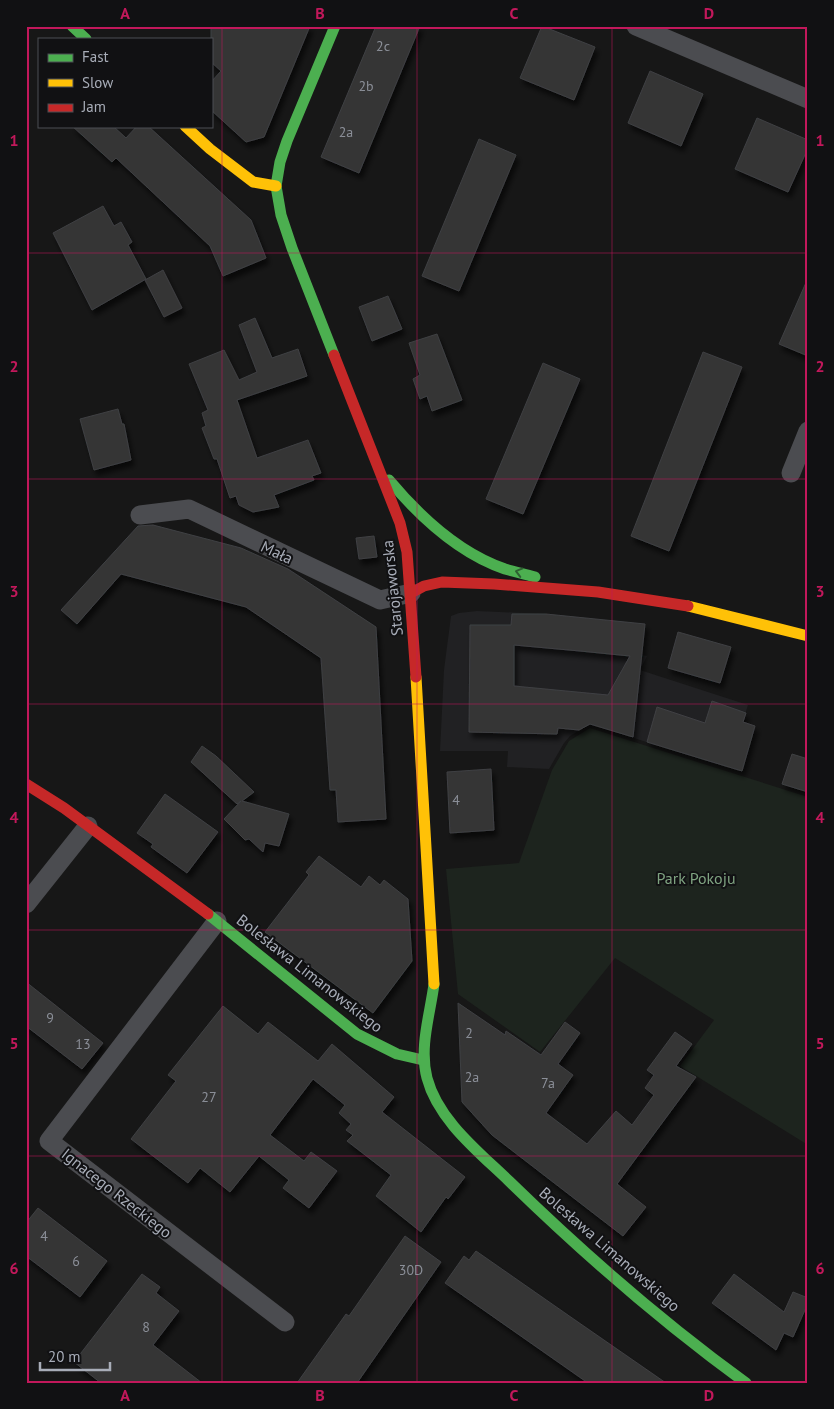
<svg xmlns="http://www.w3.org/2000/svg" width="834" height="1409" viewBox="0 0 834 1409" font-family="'PT Sans',sans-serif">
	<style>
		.built { fill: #212123 }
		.green { fill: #1d241e }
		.building { fill: #353536; stroke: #3f4043; fill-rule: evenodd; filter: url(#shadow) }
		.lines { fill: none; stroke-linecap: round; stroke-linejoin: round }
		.street { stroke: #4b4c50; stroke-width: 19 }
		.fast { stroke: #4caf50; stroke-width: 11 }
		.slow { stroke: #ffc107; stroke-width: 11 }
		.jam { stroke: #c62828; stroke-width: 11 }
		.oneway { stroke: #2e6032 }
		.grid { fill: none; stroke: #c2185b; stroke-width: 1; stroke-opacity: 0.55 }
		.labels { text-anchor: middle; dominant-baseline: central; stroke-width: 4; stroke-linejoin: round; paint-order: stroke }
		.number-label { font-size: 14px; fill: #8b8f98 }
		.street-label { font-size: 16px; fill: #a8adb8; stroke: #111113 }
		.park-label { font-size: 16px; fill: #7fa381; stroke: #111113 }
		.neatline { fill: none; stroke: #c2185b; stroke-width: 2 }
		.grid-label { font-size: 16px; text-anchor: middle; font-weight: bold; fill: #c2185b }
	</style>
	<defs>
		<filter id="shadow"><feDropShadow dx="3" dy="5.5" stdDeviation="2.5" flood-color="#0009"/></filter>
	</defs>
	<rect width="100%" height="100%" fill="#171717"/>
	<polygon class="built" points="477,611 546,614 641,657 642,655 647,656 640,670 748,705 728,768 590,724 570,736 564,743 549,769 507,767 508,751 440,751 444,670 451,616 459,613"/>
	<polygon class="green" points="590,728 808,797 808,1145 680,1066 714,1020 615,958 540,1052 458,994 446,869 519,863 552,770 569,741"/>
	<g class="building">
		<polygon points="211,26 310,26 264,137 246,142 211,110 211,82 221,71 211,62"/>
		<polygon points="376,26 420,26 359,173 321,157"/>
		<polygon points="542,26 595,47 574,100 520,78"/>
		<polygon points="650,71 703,94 681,146 628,123"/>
		<polygon points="757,118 808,140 808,148 788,192 735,169"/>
		<polygon points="72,126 113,126 126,138 137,126 148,126 251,220 266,258 223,276 210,246 116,158 112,162"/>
		<polygon points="479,139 516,155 459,291 422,276"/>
		<polygon points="103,206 114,226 121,222 132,242 128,245 146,279 92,310 53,233"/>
		<polygon points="163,270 182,308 164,317 145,280"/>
		<polygon points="808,278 808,356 779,344"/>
		<polygon points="388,296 402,329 372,341 359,307"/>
		<polygon points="255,318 272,358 298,349 307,376 237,400 257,458 308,440 321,473 312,476 314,480 274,495 279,507 253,512 239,505 236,496 230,498 217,459 214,459 202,428 206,426 202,413 208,410 189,364 224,350 239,380 257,372 239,325"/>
		<polygon points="437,334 462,400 432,411 427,396 420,399 413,379 420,375 409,343"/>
		<polygon points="703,352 742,367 669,551 631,536"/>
		<polygon points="543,363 580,379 523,514 486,499"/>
		<polygon points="118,409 122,424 124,424 131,460 94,470 80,419"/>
		<polygon points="153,525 241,548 288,569 376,627 386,819 338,822 336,790 330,790 321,658 246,607 121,574 77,624 61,610 138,526"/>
		<polygon points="374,536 377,557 359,559 356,538"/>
		<path d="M 512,614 L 546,614 L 645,624 L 633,737 L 590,724 L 579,730 L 558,728 L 557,734 L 469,732 L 470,625 L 511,625 ZM 514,645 L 580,651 L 630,656 L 608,695 L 514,686 Z"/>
		<polygon points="678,632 731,647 720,683 668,668"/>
		<polygon points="712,701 746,713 743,722 755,726 742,771 647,742 657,707 705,723"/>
		<polygon points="202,746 216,756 254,792 242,801 289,814 279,846 265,843 263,852 249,839 245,840 224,819 241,801 237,804 191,762"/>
		<polygon points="792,754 808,759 808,792 782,784"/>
		<polygon points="491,769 494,830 450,833 447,772"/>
		<polygon points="165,794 218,832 187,873 151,847 153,844 137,833"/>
		<polygon points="319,856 361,887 369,876 380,885 384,880 408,899 412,961 373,1013 265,932 309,875 306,872"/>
		<polygon points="26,982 103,1043 82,1069 26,1026"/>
		<polygon points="458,1003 505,1035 506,1031 541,1055 565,1022 580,1033 558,1064 573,1075 546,1113 587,1144 616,1111 632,1125 654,1095 645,1088 654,1075 647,1070 675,1032 692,1044 676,1066 696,1077 617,1184 646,1207 623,1236 492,1135 462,1102"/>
		<polygon points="223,1006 258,1034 268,1022 318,1061 332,1044 394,1097 382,1112 465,1177 448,1199 446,1197 421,1232 376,1196 391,1175 347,1141 353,1135 346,1130 351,1124 339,1113 345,1105 313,1079 270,1135 304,1161 311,1152 337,1171 309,1208 283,1188 289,1180 259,1156 230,1192 200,1168 188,1183 131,1139 176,1081 168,1075"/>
		<polygon points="38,1208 107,1261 80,1297 26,1256 26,1223"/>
		<polygon points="405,1236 441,1262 357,1383 297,1383 346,1314 349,1316"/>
		<polygon points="476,1251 575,1320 666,1383 588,1383 445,1283 464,1256 469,1260"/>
		<polygon points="142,1274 160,1287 156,1293 179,1311 153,1345 202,1383 101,1383 74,1362"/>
		<polygon points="734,1274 784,1312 793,1292 808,1298 808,1303 793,1337 784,1333 776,1350 712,1303"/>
	</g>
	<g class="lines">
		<g class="street">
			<polyline points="636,26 808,99"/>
			<polyline points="791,473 808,431"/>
			<polyline points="140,515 189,509 380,600 411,593"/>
			<polyline points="26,904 88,826"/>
			<polyline points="217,921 49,1141 285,1322"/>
		</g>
		<g class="fast">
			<polyline points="72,26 86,39"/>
			<polyline points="334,355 292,248 281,215 276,186 280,162 287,141 335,26"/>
			<path d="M 389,480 C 420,517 458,553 505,569 C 515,572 525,574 535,577"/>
			<polyline points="208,914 357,1034 397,1054 423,1060"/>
			<path d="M 434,984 C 430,1015 419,1047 427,1078 C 438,1120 479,1152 509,1181 C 583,1253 662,1322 746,1383"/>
		</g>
		<g class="slow">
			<polyline points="185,126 210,149 253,182 276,186"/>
			<polyline points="688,606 808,636"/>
			<polyline points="416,677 434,984"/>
		</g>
		<g class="jam">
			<polyline points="334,355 400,523 407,552 416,677"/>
			<polyline points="411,593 424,586 442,582 494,584 598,592 688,606"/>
			<polyline points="26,784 64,808 208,914"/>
		</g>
	</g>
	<defs><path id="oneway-chevron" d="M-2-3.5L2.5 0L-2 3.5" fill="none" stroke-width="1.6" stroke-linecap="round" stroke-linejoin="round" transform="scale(1.25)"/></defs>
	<use class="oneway" href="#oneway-chevron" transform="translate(519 572) rotate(-165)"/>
	<path class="grid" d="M 222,26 L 222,1383M 417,26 L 417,1383M 612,26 L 612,1383M 26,253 L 808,253M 26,479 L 808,479M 26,704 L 808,704M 26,930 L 808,930M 26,1156 L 808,1156"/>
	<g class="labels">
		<g class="number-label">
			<text x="383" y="46">2c</text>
			<text x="366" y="86">2b</text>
			<text x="346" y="132">2a</text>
			<text x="456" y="800">4</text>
			<text x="50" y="1018">9</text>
			<text x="469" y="1033">2</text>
			<text x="83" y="1044">13</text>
			<text x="472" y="1077">2a</text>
			<text x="548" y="1083">7a</text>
			<text x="209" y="1097">27</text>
			<text x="44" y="1236">4</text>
			<text x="76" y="1261">6</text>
			<text x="411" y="1270">30D</text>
			<text x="146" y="1327">8</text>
		</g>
		<g class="street-label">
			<text transform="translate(277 552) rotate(25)">Mała</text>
			<text transform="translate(392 588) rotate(-96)">Starojaworska</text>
			<text transform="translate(310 973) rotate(38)">Bolesława Limanowskiego</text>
			<text transform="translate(117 1193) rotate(38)">Ignacego Rzeckiego</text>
			<text transform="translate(610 1249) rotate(41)">Bolesława Limanowskiego</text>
		</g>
		<g class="park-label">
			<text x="696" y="878">Park Pokoju</text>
		</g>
	</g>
	<rect width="834" height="1409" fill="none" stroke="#111113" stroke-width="55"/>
	<rect x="38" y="38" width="175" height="90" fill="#111113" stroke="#4d4f55"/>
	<rect x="48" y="54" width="25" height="8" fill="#4caf50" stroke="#4d4f55"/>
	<text x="82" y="62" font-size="15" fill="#a8adb8">Fast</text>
	<rect x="48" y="79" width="25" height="8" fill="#ffc107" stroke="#4d4f55"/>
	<text x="82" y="88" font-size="15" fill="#a8adb8">Slow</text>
	<rect x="48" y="104" width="25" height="8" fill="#c62828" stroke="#4d4f55"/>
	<text x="82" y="112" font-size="15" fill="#a8adb8">Jam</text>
	<path d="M40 1362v8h70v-8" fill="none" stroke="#a8adb8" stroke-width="2.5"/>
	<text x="48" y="1362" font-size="15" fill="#a8adb8" stroke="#111113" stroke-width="4" paint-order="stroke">20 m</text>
	<rect x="28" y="28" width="778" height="1354" class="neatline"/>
	<g class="grid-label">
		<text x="125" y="19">A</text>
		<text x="320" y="19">B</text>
		<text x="514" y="19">C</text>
		<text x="709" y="19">D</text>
		<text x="14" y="146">1</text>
		<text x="820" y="146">1</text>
		<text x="14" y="372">2</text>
		<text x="820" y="372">2</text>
		<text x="14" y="597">3</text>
		<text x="820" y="597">3</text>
		<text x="14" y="823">4</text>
		<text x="820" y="823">4</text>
		<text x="14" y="1049">5</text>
		<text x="820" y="1049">5</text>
		<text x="14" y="1274">6</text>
		<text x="820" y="1274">6</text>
		<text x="125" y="1401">A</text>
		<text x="320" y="1401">B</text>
		<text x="514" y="1401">C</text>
		<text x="709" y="1401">D</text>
	</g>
</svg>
